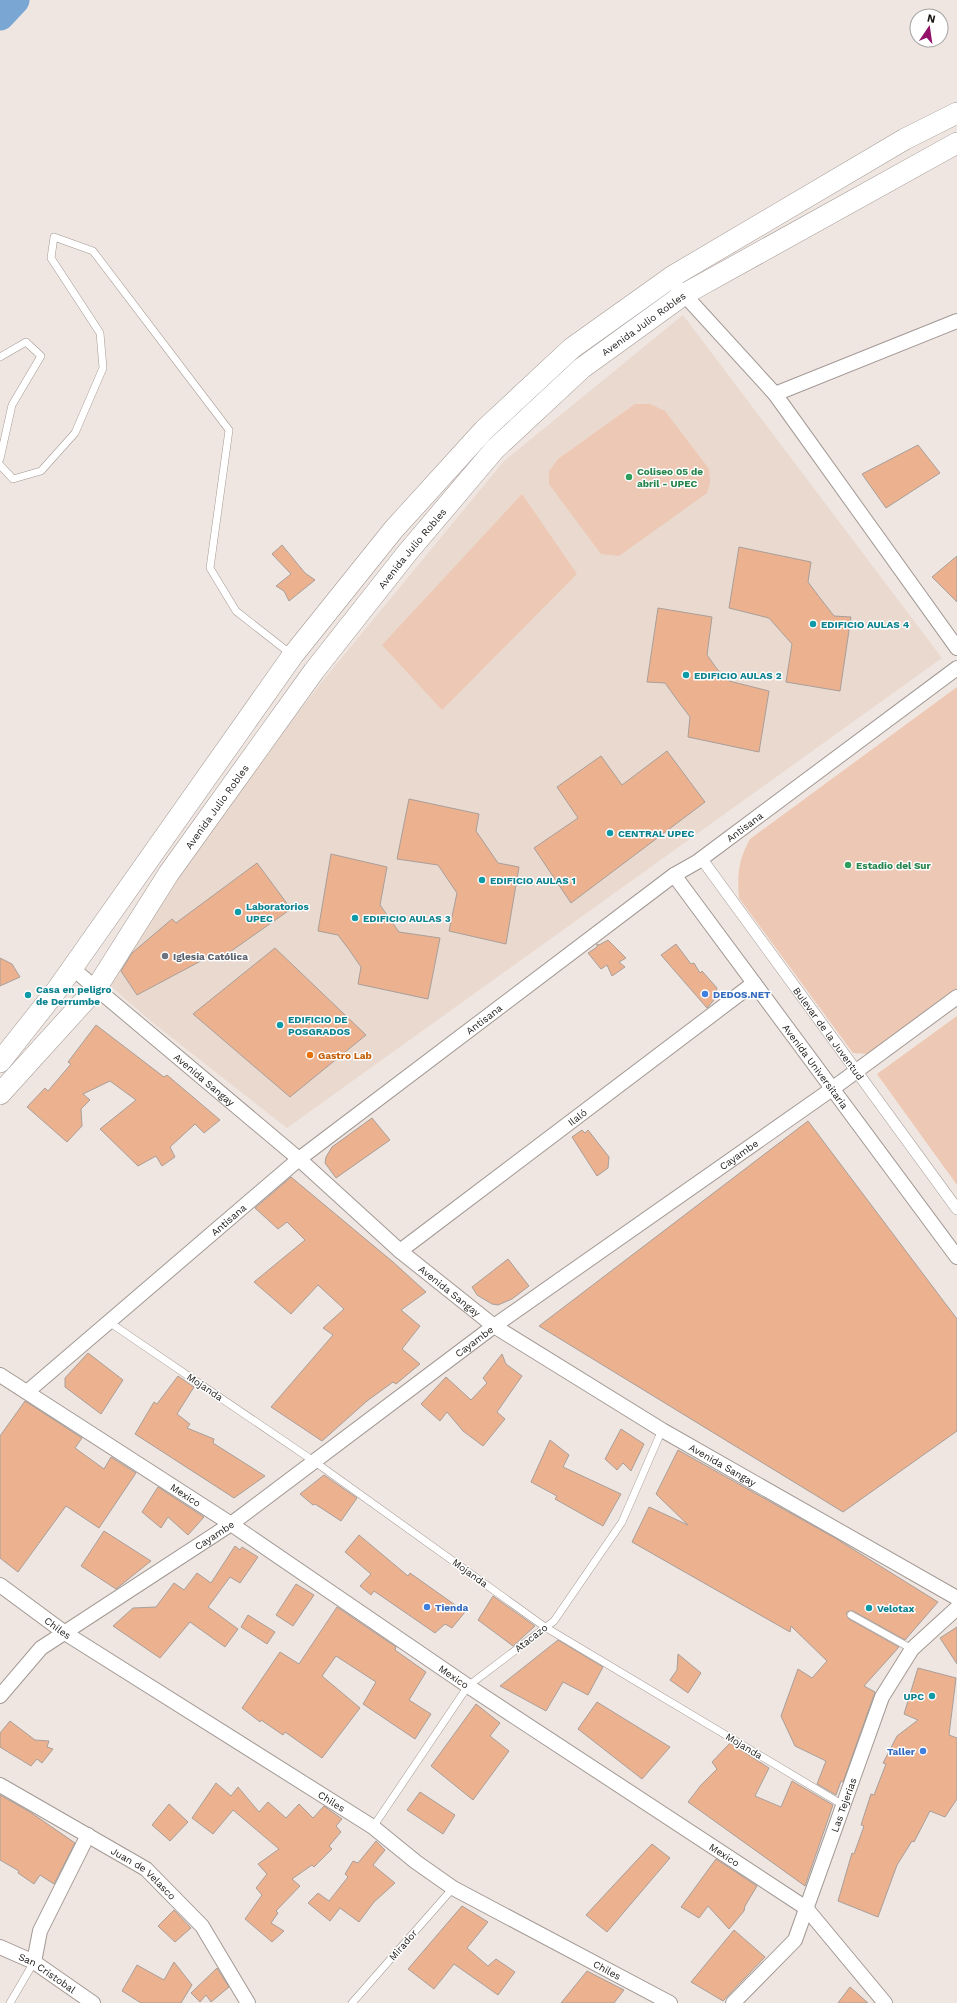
<svg xmlns="http://www.w3.org/2000/svg" width="957" height="2003" viewBox="0 0 957 2003" font-family="'Work Sans',sans-serif">
	<style>
		.built { fill: #ead9cf }
		.green { fill: #edc8b4 }
		.lines { fill: none; stroke-linecap: round; stroke-linejoin: round }
		.river { stroke: #7aa6d4; stroke-width: 29 }
		.building { fill: #ecb18f; stroke: #a89f9a }
		.service-casing { stroke: #a29994; stroke-width: 8 }
		.pedestrian-casing { stroke: #a29994; stroke-width: 12 }
		.minor-casing { stroke: #a29994; stroke-width: 16 }
		.secondary-casing { stroke: #a29994; stroke-width: 22 }
		.service { stroke: #fff; stroke-width: 7 }
		.pedestrian { stroke: #fff; stroke-width: 11 }
		.minor { stroke: #fff; stroke-width: 14 }
		.secondary { stroke: #fff; stroke-width: 21 }
		.leisure-dot { fill: #2e9e5b; stroke: #fff; stroke-width: 1.5 }
		.culture-dot { fill: #0f9aa8; stroke: #fff; stroke-width: 1.5 }
		.worship-dot { fill: #6b7280; stroke: #fff; stroke-width: 1.5 }
		.shop-dot { fill: #3f7fe0; stroke: #fff; stroke-width: 1.5 }
		.food-dot { fill: #e8710a; stroke: #fff; stroke-width: 1.5 }
		.labels { text-anchor: middle; dominant-baseline: central; stroke-width: 3; stroke-linejoin: round; paint-order: stroke }
		.street-label { font-size: 10px; fill: #1c1917; stroke: #fff }
		.leisure-label { font-size: 10px; font-weight: bold; fill: #27864d; stroke: #fff; text-anchor: start }
		.culture-label { font-size: 10px; font-weight: bold; fill: #0d838f; stroke: #fff; text-anchor: start }
		.worship-label { font-size: 10px; font-weight: bold; fill: #5b616d; stroke: #fff; text-anchor: start }
		.shop-label { font-size: 10px; font-weight: bold; fill: #366cbe; stroke: #fff; text-anchor: start }
		.food-label { font-size: 10px; font-weight: bold; fill: #c56008; stroke: #fff; text-anchor: start }
	</style>
	<rect width="100%" height="100%" fill="#f0e6e1"/>
	<polygon class="built" points="683,315 942,658 287,1128 153,1023 107,983 194,849 320,684 504,461"/>
	<g class="green">
		<polygon points="635,404 650,404 665,411 709,469 710,483 707,493 619,556 601,554 549,484 549,471 558,459"/>
		<polygon points="522,494 577,574 442,710 382,645"/>
		<path d="M 957,687 L 957,989 L 868,1054 L 853,1053 L 739,898 C 737,874 738,861 750,839 Z"/>
		<polygon points="957,1016 957,1185 877,1074"/>
	</g>
	<g class="lines">
		<polyline class="river" points="0,16 15,0"/>
	</g>
	<g class="building">
		<polygon points="918,445 940,473 886,508 862,474"/>
		<polygon points="282,545 305,573 315,580 289,601 284,591 276,586 291,574 272,554"/>
		<polygon points="739,547 811,562 808,582 820,598 834,616 851,617 840,691 786,682 792,644 769,618 729,608"/>
		<polygon points="957,556 957,602 932,577"/>
		<polygon points="658,608 712,617 707,655 717,669 729,681 769,691 759,752 688,737 690,717 678,701 665,683 647,682"/>
		<polygon points="667,751 705,802 571,903 534,848 578,818 557,787 601,756 622,785"/>
		<polygon points="409,799 479,814 476,831 498,863 519,867 506,944 449,931 457,893 438,865 397,859"/>
		<polygon points="331,854 387,867 380,905 399,932 440,938 428,999 358,984 361,967 350,951 338,935 318,931"/>
		<polygon points="257,863 291,909 217,961 212,955 137,995 121,971 132,953 172,919 176,923"/>
		<polygon points="608,940 626,958 619,962 625,967 612,976 607,965 601,969 588,953 597,947 597,944 599,945"/>
		<polygon points="676,944 691,964 694,963 700,973 702,971 717,988 714,1000 707,1008 661,955"/>
		<polygon points="275,948 366,1035 290,1097 193,1014"/>
		<polygon points="0,958 12,964 20,977 0,986"/>
		<polygon points="96,1025 164,1077 167,1075 220,1120 204,1133 195,1124 170,1147 175,1157 162,1166 156,1156 138,1166 100,1129 136,1100 110,1081 83,1094 90,1100 81,1109 82,1126 67,1142 27,1107 45,1088 48,1091 71,1064 68,1062"/>
		<polygon points="372,1118 390,1140 336,1178 325,1163 326,1157 332,1147"/>
		<polygon points="808,1121 957,1319 957,1431 843,1512 539,1326"/>
		<polygon points="582,1130 585,1133 588,1130 609,1157 608,1168 597,1176 572,1137"/>
		<polygon points="291,1177 393,1262 426,1292 401,1310 420,1326 402,1349 420,1364 396,1384 393,1382 367,1401 322,1441 271,1407 333,1335 323,1328 344,1309 318,1285 291,1314 254,1282 305,1240 287,1222 278,1229 255,1208"/>
		<polygon points="508,1259 529,1286 512,1299 498,1305 492,1304 477,1295 472,1287"/>
		<polygon points="88,1353 123,1380 101,1414 65,1387 65,1378"/>
		<polygon points="502,1354 506,1364 522,1376 497,1412 505,1419 483,1446 463,1431 447,1412 440,1421 421,1404 446,1377 471,1400 487,1383 483,1378"/>
		<polygon points="178,1376 194,1387 177,1414 190,1424 187,1428 214,1439 213,1443 265,1476 234,1498 135,1434 154,1402 157,1404"/>
		<polygon points="25,1401 82,1438 75,1448 104,1469 111,1457 136,1473 99,1528 66,1506 18,1572 0,1558 0,1436"/>
		<polygon points="621,1429 644,1444 631,1471 623,1463 617,1470 605,1459"/>
		<polygon points="550,1440 569,1455 563,1467 621,1494 603,1526 555,1499 557,1496 531,1482"/>
		<polygon points="678,1450 835,1538 938,1602 905,1640 853,1611 849,1611 846,1613 849,1619 899,1647 864,1686 875,1692 843,1782 841,1781 836,1795 817,1784 826,1761 795,1746 781,1716 798,1669 812,1678 827,1661 791,1626 790,1632 632,1542 649,1507 688,1525 656,1494"/>
		<polygon points="324,1475 357,1498 341,1521 315,1504 313,1505 300,1494"/>
		<polygon points="158,1487 204,1517 188,1535 168,1517 161,1528 142,1512"/>
		<polygon points="104,1531 151,1561 116,1589 81,1566"/>
		<polygon points="359,1535 408,1576 410,1573 465,1612 452,1628 445,1624 435,1633 374,1591 371,1595 360,1586 371,1574 345,1552"/>
		<polygon points="235,1546 240,1550 242,1547 258,1557 240,1583 230,1577 208,1607 238,1629 225,1647 190,1622 160,1658 113,1626 133,1608 156,1607 174,1583 184,1590 197,1573 211,1583"/>
		<polygon points="296,1584 314,1595 293,1626 276,1615"/>
		<polygon points="493,1596 535,1626 513,1646 478,1620"/>
		<polygon points="337,1607 396,1647 395,1650 426,1672 409,1700 431,1714 415,1739 363,1704 376,1682 336,1656 322,1676 360,1708 322,1758 285,1732 283,1735 261,1720 260,1722 242,1708 280,1652 299,1664"/>
		<polygon points="248,1615 275,1632 267,1644 241,1627"/>
		<polygon points="957,1627 957,1664 940,1638"/>
		<polygon points="558,1640 603,1667 588,1695 563,1682 546,1711 500,1686"/>
		<polygon points="678,1654 701,1673 688,1693 670,1680 677,1670"/>
		<polygon points="918,1668 956,1678 949,1735 957,1738 957,1799 945,1817 930,1811 914,1842 912,1841 897,1865 878,1917 838,1901 852,1853 854,1854 864,1826 861,1825 871,1794 874,1795 886,1764 883,1763 897,1736 918,1720 904,1714"/>
		<polygon points="597,1702 670,1747 642,1779 578,1729"/>
		<polygon points="476,1704 500,1723 490,1736 509,1751 473,1800 431,1766"/>
		<polygon points="10,1721 35,1740 49,1741 47,1747 53,1749 42,1763 37,1759 31,1766 0,1747 0,1733"/>
		<polygon points="730,1743 769,1768 755,1796 781,1807 792,1781 833,1805 805,1886 688,1802 701,1785 717,1769 712,1762"/>
		<polygon points="216,1783 231,1796 238,1787 259,1812 268,1802 286,1818 299,1804 313,1818 324,1806 342,1819 336,1826 341,1832 329,1846 332,1849 314,1867 312,1865 292,1879 300,1886 276,1911 278,1913 271,1923 284,1931 272,1942 245,1919 262,1895 256,1888 267,1874 258,1864 279,1849 233,1810 213,1834 192,1818"/>
		<polygon points="420,1792 455,1815 443,1834 407,1810"/>
		<polygon points="0,1795 30,1812 75,1843 54,1884 40,1875 34,1884 18,1873 19,1871 0,1860"/>
		<polygon points="169,1804 188,1822 170,1841 152,1825"/>
		<polygon points="376,1841 385,1850 373,1865 395,1883 374,1902 359,1922 340,1908 330,1921 308,1903 318,1893 329,1901 348,1877 345,1874 353,1861 358,1863"/>
		<polygon points="652,1844 670,1858 607,1932 586,1915"/>
		<polygon points="716,1859 757,1886 745,1906 744,1911 729,1929 708,1906 699,1918 681,1907"/>
		<polygon points="462,1906 488,1922 467,1948 488,1966 496,1959 515,1972 498,1995 454,1964 434,1989 408,1969"/>
		<polygon points="174,1910 191,1928 175,1942 158,1926"/>
		<polygon points="734,1930 765,1957 723,2001 691,1982"/>
		<polygon points="174,1962 192,1985 181,2003 141,2003 122,1991 137,1965 164,1980"/>
		<polygon points="217,1968 229,1987 211,2002 206,1995 200,2002 191,1993"/>
		<polygon points="587,1971 624,1990 614,2003 561,2003"/>
		<polygon points="850,1987 868,2003 838,2003"/>
	</g>
	<g class="lines">
		<defs>
			<g id="service">
				<polyline points="0,357 26,342 41,356 12,405 0,459"/>
				<polyline points="0,465 13,479 41,471 75,433 103,368 100,333 51,258 54,237 93,251 229,430 210,568 236,611 292,655"/>
				<polyline points="109,1322 315,1462 545,1627 843,1805"/>
				<polyline points="851,1615 912,1649"/>
				<polyline points="373,1827 468,1686 554,1621 622,1522 662,1430"/>
				<polyline points="10,2003 34,1962"/>
				<polyline points="352,2003 453,1888"/>
			</g>
			<g id="pedestrian">
				<path id="s1" d="M 701,858 L 957,1209"/>
			</g>
			<g id="minor">
				<polyline points="670,279 775,394 957,648"/>
				<polyline points="775,394 957,321"/>
				<path id="s2" d="M 674,875 L 957,1257"/>
				<path id="s3" d="M 72,968 L 299,1159 L 400,1251 L 494,1326 L 662,1430 L 957,1598"/>
				<path id="s4" d="M 400,1251 L 754,983"/>
				<path id="s5" d="M 0,1375 L 231,1524 L 468,1686 L 806,1908 L 885,2003"/>
				<path id="s6" d="M 27,1392 L 299,1159 L 674,875 L 697,862 L 957,668"/>
				<path id="s7" d="M 0,1585 L 65,1633 L 373,1827 L 416,1862 L 453,1888 L 670,2003"/>
				<path id="s8" d="M 0,1696 L 41,1648 L 231,1524 L 494,1326 L 832,1089 L 957,997"/>
				<path id="s9" d="M 0,1785 L 146,1869 L 202,1926 L 248,2003"/>
				<path id="s10" d="M 0,1947 L 34,1962 L 93,2003"/>
				<polyline points="34,1962 40,1931 88,1835"/>
				<path id="s11" d="M 733,2003 L 795,1940 L 882,1697 L 912,1649 L 957,1608"/>
			</g>
			<g id="secondary">
				<polyline points="0,1062 56,991 293,655 394,529 484,430 572,348 673,276 905,139 957,113"/>
				<path id="s12" d="M 0,1094 L 97,987 L 169,873 L 314,671 L 407,553 L 495,449 L 582,368 L 683,295 L 957,143"/>
			</g>
		</defs>
		<use href="#service" class="service-casing"/>
		<use href="#pedestrian" class="pedestrian-casing"/>
		<use href="#minor" class="minor-casing"/>
		<use href="#secondary" class="secondary-casing"/>
		<use href="#service" class="service"/>
		<use href="#pedestrian" class="pedestrian"/>
		<use href="#minor" class="minor"/>
		<use href="#secondary" class="secondary"/>
	</g>
	<g class="leisure-dot">
		<circle cx="629" cy="477" r="4"/>
		<circle cx="848" cy="865" r="4"/>
	</g>
	<g class="culture-dot">
		<circle cx="813" cy="624" r="4"/>
		<circle cx="686" cy="675" r="4"/>
		<circle cx="610" cy="833" r="4"/>
		<circle cx="482" cy="880" r="4"/>
		<circle cx="238" cy="912" r="4"/>
		<circle cx="355" cy="918" r="4"/>
		<circle cx="28" cy="995" r="4"/>
		<circle cx="280" cy="1025" r="4"/>
		<circle cx="869" cy="1608" r="4"/>
		<circle cx="932" cy="1696" r="4"/>
	</g>
	<circle class="worship-dot" cx="165" cy="956" r="4"/>
	<g class="shop-dot">
		<circle cx="705" cy="994" r="4"/>
		<circle cx="427" cy="1607" r="4"/>
		<circle cx="923" cy="1751" r="4"/>
	</g>
	<circle class="food-dot" cx="310" cy="1055" r="4"/>
	<g class="labels">
		<g class="street-label">
			<text stroke="none"><textPath href="#s12" startOffset="1009">Avenida Julio Robles</textPath></text>
			<text stroke="none"><textPath href="#s12" startOffset="685">Avenida Julio Robles</textPath></text>
			<text stroke="none"><textPath href="#s12" startOffset="361">Avenida Julio Robles</textPath></text>
			<text stroke="none"><textPath href="#s6" startOffset="914">Antisana</textPath></text>
			<text stroke="none"><textPath href="#s6" startOffset="590">Antisana</textPath></text>
			<text stroke="none"><textPath href="#s1" startOffset="217">Bulevar de la Juventud</textPath></text>
			<text stroke="none"><textPath href="#s2" startOffset="238">Avenida Universitaria</textPath></text>
			<text stroke="none"><textPath href="#s3" startOffset="173">Avenida Sangay</textPath></text>
			<text stroke="none"><textPath href="#s4" startOffset="222">Ilaló</textPath></text>
			<text stroke="none"><textPath href="#s8" startOffset="918">Cayambe</textPath></text>
			<text stroke="none"><textPath href="#s6" startOffset="265">Antisana</textPath></text>
			<text stroke="none"><textPath href="#s3" startOffset="497">Avenida Sangay</textPath></text>
			<text stroke="none"><textPath href="#s8" startOffset="594">Cayambe</textPath></text>
			<text transform="translate(205 1387) rotate(34)">Mojanda</text>
			<text stroke="none"><textPath href="#s3" startOffset="821">Avenida Sangay</textPath></text>
			<text stroke="none"><textPath href="#s5" startOffset="221">Mexico</textPath></text>
			<text stroke="none"><textPath href="#s8" startOffset="270">Cayambe</textPath></text>
			<text transform="translate(470 1573) rotate(36)">Mojanda</text>
			<text stroke="none"><textPath href="#s7" startOffset="72">Chiles</textPath></text>
			<text transform="translate(531 1638) rotate(-38)">Atacazo</text>
			<text stroke="none"><textPath href="#s5" startOffset="545">Mexico</textPath></text>
			<text transform="translate(744 1746) rotate(31)">Mojanda</text>
			<text stroke="none"><textPath href="#s7" startOffset="396">Chiles</textPath></text>
			<text stroke="none"><textPath href="#s11" startOffset="232">Las Tejerias</textPath></text>
			<text stroke="none"><textPath href="#s5" startOffset="869">Mexico</textPath></text>
			<text stroke="none"><textPath href="#s9" startOffset="169">Juan de Velasco</textPath></text>
			<text transform="translate(403 1945) rotate(-49)">Mirador</text>
			<text stroke="none"><textPath href="#s7" startOffset="720">Chiles</textPath></text>
			<text stroke="none"><textPath href="#s10" startOffset="54">San Cristobal</textPath></text>
		</g>
		<g class="leisure-label">
			<text x="637" y="471">Coliseo 05 de<tspan x="637" dy="12">abril - UPEC</tspan></text>
			<text x="856" y="865">Estadio del Sur</text>
		</g>
		<g class="culture-label">
			<text x="821" y="624">EDIFICIO AULAS 4</text>
			<text x="694" y="675">EDIFICIO AULAS 2</text>
			<text x="618" y="833">CENTRAL UPEC</text>
			<text x="490" y="880">EDIFICIO AULAS 1</text>
			<text x="246" y="906">Laboratorios<tspan x="246" dy="12">UPEC</tspan></text>
			<text x="363" y="918">EDIFICIO AULAS 3</text>
			<text x="36" y="989">Casa en peligro<tspan x="36" dy="12">de Derrumbe</tspan></text>
			<text x="288" y="1019">EDIFICIO DE<tspan x="288" dy="12">POSGRADOS</tspan></text>
			<text x="877" y="1608">Velotax</text>
			<text x="924" y="1696" text-anchor="end">UPC</text>
		</g>
		<g class="worship-label">
			<text x="173" y="956">Iglesia Católica</text>
		</g>
		<g class="shop-label">
			<text x="713" y="994">DEDOS.NET</text>
			<text x="435" y="1607">Tienda</text>
			<text x="915" y="1751" text-anchor="end">Taller</text>
		</g>
		<g class="food-label">
			<text x="318" y="1055">Gastro Lab</text>
		</g>
	</g>
	<g transform="translate(929 28) rotate(13)"><circle r="19" fill="#ffffff" stroke="#a4a3a2"/>
	<path d="M0-3L7 15L0 10L-7 15Z" fill="#941069"/>
	<text y="-6" font-size="11" font-weight="bold" text-anchor="middle" fill="#1c1917">N</text>
	</g>
</svg>
